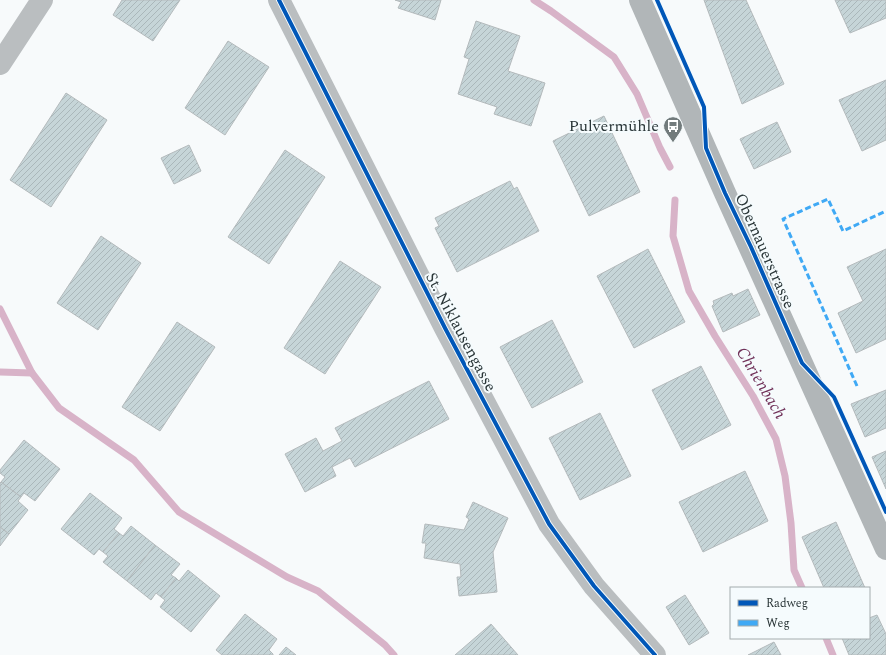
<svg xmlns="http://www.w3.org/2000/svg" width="886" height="655" viewBox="0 0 886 655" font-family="Spectral,serif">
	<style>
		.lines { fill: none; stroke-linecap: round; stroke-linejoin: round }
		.stream { stroke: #d8b3c8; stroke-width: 7 }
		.building { fill: url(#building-hatch); stroke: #b4babc }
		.minor { stroke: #babec0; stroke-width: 22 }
		.primary { stroke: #b1b6b8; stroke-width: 22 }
		.quiet { stroke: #3fa9f5; stroke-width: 3; stroke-dasharray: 6 3; stroke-linecap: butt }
		.cycleway-casing { stroke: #f5fbfd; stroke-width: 6 }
		.cycleway { stroke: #0057b8; stroke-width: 4 }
		.labels { text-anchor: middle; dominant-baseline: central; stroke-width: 4; stroke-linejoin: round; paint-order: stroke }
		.poi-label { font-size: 16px; fill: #2a3638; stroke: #f5fbfd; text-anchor: end }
		.street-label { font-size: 16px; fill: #2a3638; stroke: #f5fbfd }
		.water-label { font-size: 17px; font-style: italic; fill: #713158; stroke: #f5fbfd }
	</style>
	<defs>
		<pattern id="building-hatch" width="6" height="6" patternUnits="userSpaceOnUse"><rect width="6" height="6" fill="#c6d5d8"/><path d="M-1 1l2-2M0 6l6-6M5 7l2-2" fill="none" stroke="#aab7ba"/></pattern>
	</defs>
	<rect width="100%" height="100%" fill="#f7fafb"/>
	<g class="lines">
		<g class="stream">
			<polyline points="534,0 551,11 614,57 637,94 660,148 670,167"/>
			<polyline points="675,200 673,236 689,291 715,336 753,396 776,439 785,476 791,523 794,570 802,588"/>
			<polyline points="0,309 32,373 59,408 134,460 179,512 287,577 318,591 385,645 394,655"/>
			<polyline points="0,372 32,373"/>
			<polyline points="826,638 833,655"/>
		</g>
	</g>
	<g class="building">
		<polygon points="122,0 180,0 153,41 113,15"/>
		<polygon points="395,0 441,0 435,20 398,8 401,2"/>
		<polygon points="704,0 746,0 784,84 742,104"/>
		<polygon points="835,0 886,0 886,18 850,33"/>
		<polygon points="476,21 520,36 508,71 545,83 531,126 494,114 497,107 458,94 469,59 464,57"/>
		<polygon points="228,41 269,67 225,135 185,108"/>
		<polygon points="886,80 886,140 862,151 839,100"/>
		<polygon points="66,93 107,120 51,207 10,180"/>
		<polygon points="604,116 640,192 589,216 553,141"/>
		<polygon points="777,122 791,152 754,169 740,139"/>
		<polygon points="189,145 201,171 174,184 161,158"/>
		<polygon points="285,150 325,177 269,264 228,237"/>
		<polygon points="510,181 514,189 517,187 539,231 457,272 435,228 439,226 435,218"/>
		<polygon points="101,236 141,263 98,330 57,303"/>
		<polygon points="648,249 685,322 634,348 597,276"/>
		<polygon points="886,249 886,339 856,353 838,313 863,301 847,267"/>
		<polygon points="340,261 381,287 325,374 284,348"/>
		<polygon points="748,289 760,315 723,332 712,306 714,304 713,301 732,293 733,296"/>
		<polygon points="552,320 583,382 532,408 500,347"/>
		<polygon points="177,322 215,347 160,431 122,407"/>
		<polygon points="701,366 731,425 682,450 652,390"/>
		<polygon points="429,381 449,419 355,467 350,458 332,467 336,476 305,492 285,454 316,438 323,451 342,441 335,428"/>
		<polygon points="886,390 886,428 865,437 851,404"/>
		<polygon points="600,413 631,476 580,500 549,438"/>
		<polygon points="24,440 60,469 35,501 24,493 21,497 1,482 5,477 0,473 0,470"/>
		<polygon points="886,451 886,489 872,457"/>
		<polygon points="745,471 768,521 703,552 679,502"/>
		<polygon points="1,482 21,497 18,501 28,510 9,534 0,527 0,483"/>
		<polygon points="90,493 122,518 114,529 119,533 103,552 99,549 94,555 61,529"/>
		<polygon points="473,502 508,518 493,552 497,592 459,596 457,577 461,577 460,564 424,558 426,543 422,543 425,524 464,530 469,519 466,517"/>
		<polygon points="836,522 865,588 824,588 802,537"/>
		<polygon points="131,526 155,545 127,581 103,562 108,556 103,552 119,533 123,536"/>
		<polygon points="0,527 9,534 0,546"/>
		<polygon points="155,545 180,564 171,575 176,578 161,597 156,593 151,600 127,581"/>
		<polygon points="188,570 220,596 191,632 160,607 165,600 161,597 176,578 179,581"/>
		<polygon points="685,595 709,633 689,645 666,607"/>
		<polygon points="245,614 277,639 269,650 273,654 273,655 222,655 216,650"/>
		<polygon points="877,615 886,634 886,655 849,655 842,638 869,638 869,618"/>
		<polygon points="491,624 518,655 455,655"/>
		<polygon points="774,642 781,655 748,655"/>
		<polygon points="286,647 296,655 279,655"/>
	</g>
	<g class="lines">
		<g class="minor">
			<polyline points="279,0 445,328 549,524 594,586 655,655"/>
			<polyline points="0,64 42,0"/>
		</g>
		<polyline class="primary" points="640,0 725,193 886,549"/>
		<polyline class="quiet" points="857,386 783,219 828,199 843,231 886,211"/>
		<defs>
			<g id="cycleway">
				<polyline points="279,0 445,328 549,524 594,586 655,655"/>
				<polyline points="657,0 704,107 706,148 725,193 751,247 802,363 834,397 886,512"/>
			</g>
		</defs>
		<use href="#cycleway" class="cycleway-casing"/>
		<use href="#cycleway" class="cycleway"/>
	</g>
	<defs>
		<symbol id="bus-pin" viewBox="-11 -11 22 30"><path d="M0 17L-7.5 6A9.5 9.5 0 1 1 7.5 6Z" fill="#727b7c" stroke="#f5fbfd"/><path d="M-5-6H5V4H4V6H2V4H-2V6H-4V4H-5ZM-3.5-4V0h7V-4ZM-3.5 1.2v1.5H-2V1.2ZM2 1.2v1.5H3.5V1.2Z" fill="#fff"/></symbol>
	</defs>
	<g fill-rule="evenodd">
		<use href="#bus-pin" x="662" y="115" width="22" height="30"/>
	</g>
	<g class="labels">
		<g class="poi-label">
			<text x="659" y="126">Pulvermühle</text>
		</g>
		<g class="street-label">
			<text transform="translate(765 251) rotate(66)">Obernauerstrasse</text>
			<text transform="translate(461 332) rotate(62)">St. Niklausengasse</text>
		</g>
		<g class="water-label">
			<text transform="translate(761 383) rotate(59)">Chrienbach</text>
		</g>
	</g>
	<rect x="730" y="587" width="140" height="52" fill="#f5fbfd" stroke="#a4acae"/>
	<rect x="738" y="600" width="20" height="6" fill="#0057b8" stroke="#a4acae"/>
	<text x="766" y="607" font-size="12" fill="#2a3638">Radweg</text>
	<rect x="738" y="620" width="20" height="6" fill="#3fa9f5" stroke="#a4acae"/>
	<text x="766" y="627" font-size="12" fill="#2a3638">Weg</text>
</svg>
